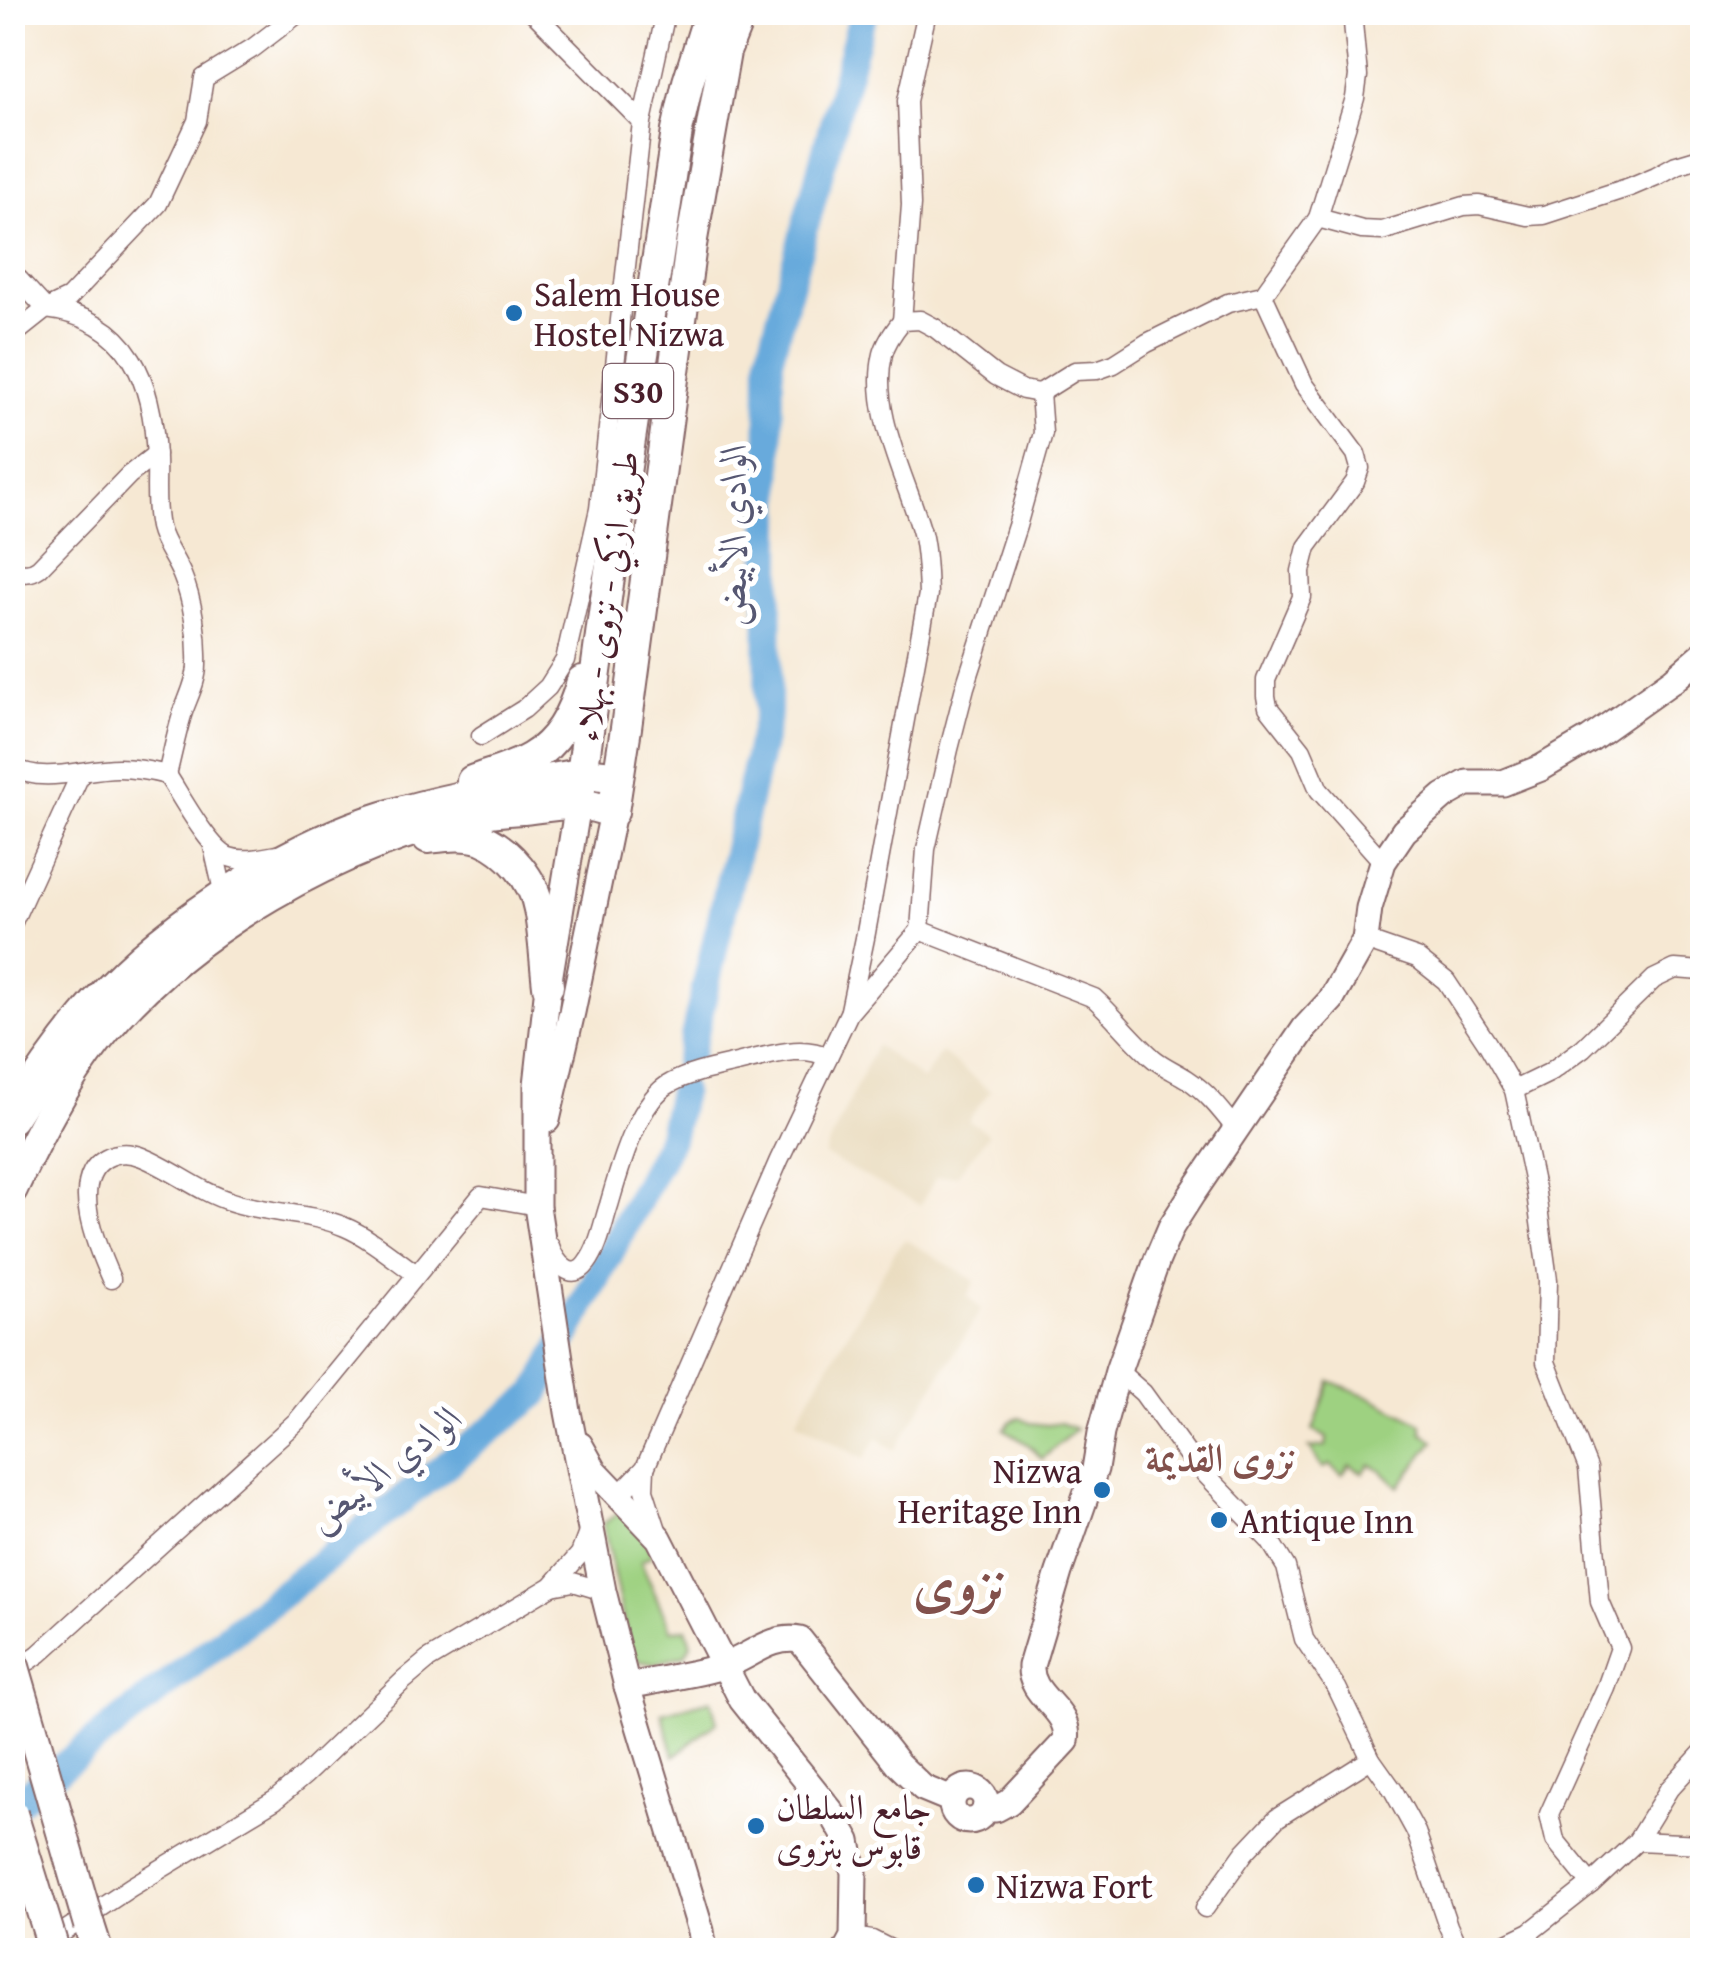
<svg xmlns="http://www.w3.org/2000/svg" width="1715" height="1963" viewBox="0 0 1715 1963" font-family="'Gentium Book Plus',Amiri,serif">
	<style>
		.built { fill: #e8d9ba }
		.green { fill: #9ed181; stroke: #747856; stroke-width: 2.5 }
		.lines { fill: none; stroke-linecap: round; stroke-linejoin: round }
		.river { stroke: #68aadc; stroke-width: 28 }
		.street-casing { stroke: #866566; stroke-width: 21 }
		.secondary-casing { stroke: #866566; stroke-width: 29 }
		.primary-casing { stroke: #866566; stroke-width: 34 }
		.street { stroke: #fff; stroke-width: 18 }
		.secondary { stroke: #fff; stroke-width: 25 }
		.primary { stroke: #fff; stroke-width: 30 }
		.primary-bridge-casing { stroke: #866566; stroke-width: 34; stroke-linecap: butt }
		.primary-bridge { stroke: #fff; stroke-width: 30 }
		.poi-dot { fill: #1f6fb2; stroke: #fff; stroke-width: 4 }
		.labels { text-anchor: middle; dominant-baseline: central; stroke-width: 10; stroke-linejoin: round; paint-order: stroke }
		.shield { fill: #fff; stroke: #80626b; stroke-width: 2.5 }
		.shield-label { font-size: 32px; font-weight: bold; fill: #4a1f2b }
		.poi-label { font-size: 35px; fill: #4a1f2b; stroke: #fff; text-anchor: start }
		.street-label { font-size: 35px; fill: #4a1f2b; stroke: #fff }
		.water-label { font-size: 38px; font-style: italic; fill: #565772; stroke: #fff }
		.neighbourhood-label { font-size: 38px; font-weight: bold; fill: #82514c; stroke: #fff }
		.town-label { font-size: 55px; font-weight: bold; fill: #82514c; stroke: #fff }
	</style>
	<rect width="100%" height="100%" fill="#fff"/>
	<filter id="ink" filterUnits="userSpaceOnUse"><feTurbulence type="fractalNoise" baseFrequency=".01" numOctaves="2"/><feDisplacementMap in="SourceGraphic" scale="20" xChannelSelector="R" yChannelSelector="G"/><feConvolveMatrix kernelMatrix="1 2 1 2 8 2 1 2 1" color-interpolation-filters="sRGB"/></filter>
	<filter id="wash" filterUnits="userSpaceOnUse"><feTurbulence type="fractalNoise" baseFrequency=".0048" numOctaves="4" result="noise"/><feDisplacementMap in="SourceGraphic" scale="40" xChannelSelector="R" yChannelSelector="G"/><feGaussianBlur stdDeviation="2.25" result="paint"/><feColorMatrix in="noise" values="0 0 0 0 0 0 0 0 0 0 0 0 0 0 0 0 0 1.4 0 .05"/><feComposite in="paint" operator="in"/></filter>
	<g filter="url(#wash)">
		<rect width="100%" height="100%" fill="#f6e8d3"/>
		<g class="built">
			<polygon points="876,1045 923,1080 941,1052 990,1091 968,1120 989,1134 957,1175 936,1177 920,1205 824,1155"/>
			<polygon points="905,1239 975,1281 967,1296 981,1309 895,1450 877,1438 864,1459 796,1421 894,1253"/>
		</g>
		<g class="green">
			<path d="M 1330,1381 L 1368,1396 L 1422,1424 L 1422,1432 L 1434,1441 L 1399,1487 L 1381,1470 L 1370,1464 L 1363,1473 L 1350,1465 L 1342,1475 L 1329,1465 L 1323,1468 C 1316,1462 1316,1453 1309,1448 L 1326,1446 L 1327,1438 L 1313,1430 Z"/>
			<polygon points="1020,1418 1030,1423 1048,1425 1061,1423 1076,1429 1042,1459 1030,1446 1004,1429 1011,1421"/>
			<polygon points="618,1513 641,1527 652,1555 641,1562 671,1630 686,1628 691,1644 685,1655 654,1664 638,1661 629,1647 603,1524"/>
			<polygon points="711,1700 717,1722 674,1756 662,1713"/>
		</g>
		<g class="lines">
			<g class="river">
				<polyline points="688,1063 768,713 770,356 860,24 865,12"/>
				<polyline points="12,1806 536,1394 670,1139 681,1092"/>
			</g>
		</g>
	</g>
	<g filter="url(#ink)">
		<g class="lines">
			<defs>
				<g id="street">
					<polyline points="533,12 642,122"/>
					<polyline points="1701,12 1702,14"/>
					<polyline points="1318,218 1362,230 1382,231 1464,206 1479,205 1528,216 1544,215 1630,187 1656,176 1676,165 1696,159 1702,162"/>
					<path d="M 12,272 L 46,309 C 131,319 153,383 156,458 C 157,481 154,504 159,527 C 163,544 175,558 182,575 C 193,601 198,636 197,665 C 197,682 187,699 182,715 C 176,735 172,755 167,775"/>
					<polyline points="1263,295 1304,384 1356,454 1360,468 1355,482 1307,547 1301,571 1302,597 1266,680 1266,696 1268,707 1302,750 1319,790 1383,862"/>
					<polyline points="902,321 911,205 907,101 927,12"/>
					<polyline points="12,336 46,309 69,298 158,204 197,121 204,78 253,48 300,12"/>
					<path d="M 12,570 C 23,573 29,575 39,568 L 129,475 L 156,454"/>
					<polyline points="481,736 524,709 548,687 565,660 599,509 642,122 666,12"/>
					<path d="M 12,767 C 45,785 83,768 118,768 C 135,768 151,771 167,775 C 180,794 209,849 229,857 C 243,862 261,858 276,855"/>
					<polyline points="213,847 224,895"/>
					<polyline points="12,924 81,773"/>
					<path d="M 920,930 L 1094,998 C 1115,1017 1132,1040 1154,1059 C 1164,1067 1176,1072 1187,1079 C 1207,1092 1221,1110 1236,1129"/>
					<polyline points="1365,940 1417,958 1446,981 1487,1043 1514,1090 1536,1193 1548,1280 1546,1362 1588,1468 1600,1602 1620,1648 1606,1688 1549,1814 1555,1840 1591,1884"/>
					<path d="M 850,1010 L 865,938 L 928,594 C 927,574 927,552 922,533 C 907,479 869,411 883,354 C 886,342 894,331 902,321 L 920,320 L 935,328 L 996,376 L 1023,390 L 1040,393"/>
					<polyline points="1514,1090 1549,1073 1583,1048 1654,979 1675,969 1702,971"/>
					<path d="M 550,1246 C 555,1262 572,1284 587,1263 C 599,1247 603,1223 609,1205 C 619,1171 638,1099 671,1083 C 694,1071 721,1067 745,1061 C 773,1055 801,1044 828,1057"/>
					<path d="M 111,1279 C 98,1250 67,1180 106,1158 C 117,1152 130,1152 142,1157 C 174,1170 199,1192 232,1202 C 269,1214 309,1212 345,1227 C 369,1237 395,1259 416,1274"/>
					<polyline points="1118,1371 1143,1393 1190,1458 1270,1541 1286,1567 1304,1639 1337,1688 1371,1759 1393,1790 1416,1832 1448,1926 1459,1950"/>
					<polyline points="645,1468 644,1490 658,1533"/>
					<polyline points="619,1495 645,1468 779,1160 849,1013 920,930 926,849 949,749 965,687 1017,526 1043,433 1040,393 1075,371 1097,370 1114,364 1147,343 1228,303 1263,295 1318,218 1355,98 1358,76 1352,12"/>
					<polyline points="552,1586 573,1582 603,1591"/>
					<polyline points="12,1666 29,1661 39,1654 298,1420 481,1196 537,1206 540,1217"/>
					<polyline points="1637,1841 1702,1844"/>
					<polyline points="1205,1908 1245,1852 1277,1818 1371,1759"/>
					<polyline points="853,1937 872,1940 892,1950"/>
					<polyline points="36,1950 131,1887 275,1800 305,1775 403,1681 428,1660 552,1586 580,1554 589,1530"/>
					<polyline points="1493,1950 1530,1932 1591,1884 1637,1841 1669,1789 1702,1753"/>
				</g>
				<g id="secondary">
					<polyline points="578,804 548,986 537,1085 537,1206 568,1412 603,1591 627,1686 701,1931 704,1950"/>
					<polyline points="547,1120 572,1012 613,812"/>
					<polyline points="580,1445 594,1470 659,1538 742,1700 830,1810 848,1841 854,1873 853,1937 846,1950"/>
					<path d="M 627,1686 C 658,1680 690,1675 720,1667 C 747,1660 770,1634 800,1640 L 898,1764 L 923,1788 L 952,1800"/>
					<circle cx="969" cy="1804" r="17"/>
					<path d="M 985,1809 L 996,1809 L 1009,1802 L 1066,1741 C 1072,1709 1029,1698 1031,1666 L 1059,1572 L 1095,1469 L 1101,1433 L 1118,1371 L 1157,1260 L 1171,1227 L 1192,1194 L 1305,1028 L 1331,1000 L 1365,940 L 1369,908 L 1383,862 L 1404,831 L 1444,796 L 1467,783 L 1503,783 L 1541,768 L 1590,739 L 1673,680 L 1702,655"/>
				</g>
				<g id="primary">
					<path d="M 472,781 C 491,774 514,768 531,758 C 560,741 574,711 582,681"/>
					<polyline points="578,804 607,591 677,131 688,82 710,12"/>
					<path d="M 428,838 C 445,836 466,833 482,839 C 509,850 534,880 539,909 C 544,934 545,961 548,986"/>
					<path d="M 12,1118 C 34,1083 57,1050 83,1018 C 151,934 279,849 383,817 C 448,797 517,786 584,773 L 603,775"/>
					<path d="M 12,1189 C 37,1136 63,1084 99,1038 C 186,929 342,841 478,814 C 492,811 508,810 523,809 C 540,807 558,804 576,804 C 588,804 601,809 613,812 L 626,728 L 691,245 L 725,52 L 741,12"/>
					<polyline points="89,1925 97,1950"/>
				</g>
			</defs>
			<use href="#street" class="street-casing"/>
			<use href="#secondary" class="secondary-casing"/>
			<use href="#primary" class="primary-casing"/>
			<use href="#street" class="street"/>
			<use href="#secondary" class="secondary"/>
			<use href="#primary" class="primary"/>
			<defs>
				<g id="primary-bridge">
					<polyline points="12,1660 89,1925"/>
					<polyline points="12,1814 54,1950"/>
				</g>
			</defs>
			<use href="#primary-bridge" class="primary-bridge-casing"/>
			<use href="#primary-bridge" class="primary-bridge"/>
		</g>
	</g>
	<g class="poi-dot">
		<circle cx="514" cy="313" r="10"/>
		<circle cx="1102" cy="1490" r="10"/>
		<circle cx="1219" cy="1520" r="10"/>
		<circle cx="756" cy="1826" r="10"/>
		<circle cx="976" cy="1885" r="10"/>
	</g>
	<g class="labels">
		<rect class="shield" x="603" y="364" width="70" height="54" rx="8"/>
		<g class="shield-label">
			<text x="638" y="391">S30</text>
		</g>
		<g class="poi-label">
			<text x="534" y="293">Salem House<tspan x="534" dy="40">Hostel Nizwa</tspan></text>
			<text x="1082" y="1470" text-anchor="end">Nizwa<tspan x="1082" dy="40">Heritage Inn</tspan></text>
			<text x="1239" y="1520">Antique Inn</text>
			<text x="776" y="1806">جامع السلطان<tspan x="776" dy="40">قابوس بنزوى</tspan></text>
			<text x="996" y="1885">Nizwa Fort</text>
		</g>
		<g class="street-label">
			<text transform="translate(606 596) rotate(-82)">طريق ازكي - نزوى - بهلاء</text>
		</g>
		<g class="water-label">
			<text transform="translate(732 535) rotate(-90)">الوادي الأبيض</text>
			<text transform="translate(384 1467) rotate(-38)">الوادي الأبيض</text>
		</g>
		<g class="neighbourhood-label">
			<text x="1221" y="1457">نزوى القديمة</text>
		</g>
		<g class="town-label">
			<text x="960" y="1582">نزوى</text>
		</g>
	</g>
	<rect width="1715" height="1963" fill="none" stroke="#fff" stroke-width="50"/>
</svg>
